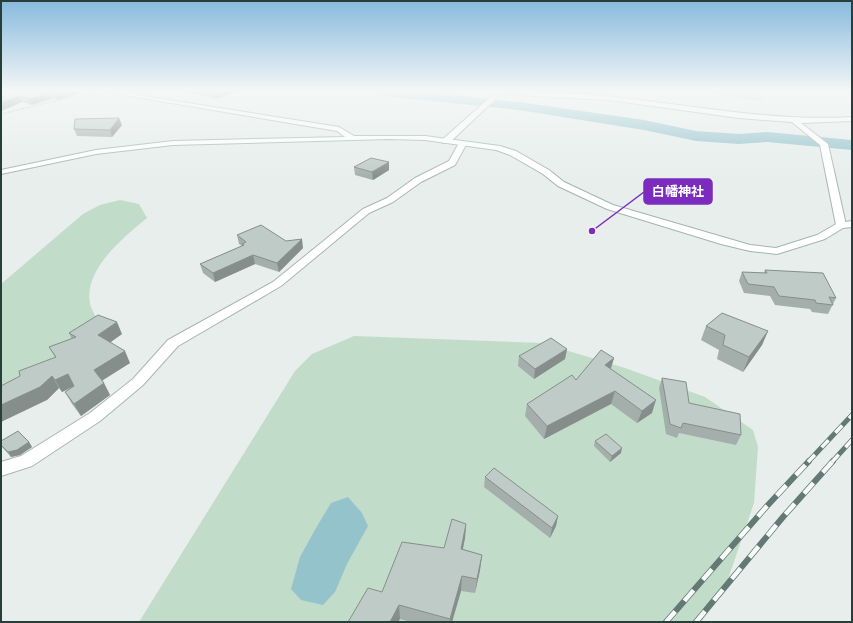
<svg xmlns="http://www.w3.org/2000/svg" width="853" height="623" viewBox="0 0 853 623" font-family="'Archivo Narrow','Noto Sans JP',sans-serif">
	<style>
		.green { fill: #c2dcca }
		.water { fill: #95c3cc }
		.lines { fill: none; stroke-linecap: round; stroke-linejoin: round }
		.river { fill: #95c3cc; fill-rule: evenodd }
		.street-casing { stroke: #aab6b2; stroke-width: 2 }
		.secondary-casing { stroke: #a3b5af; stroke-width: 2 }
		.path { stroke: #8baea4; stroke-width: 1.5; stroke-dasharray: 1 1.5; stroke-linecap: butt }
		.street { fill: #fff; fill-rule: evenodd }
		.secondary { fill: #fff; fill-rule: evenodd }
		.rail-far1-casing { stroke: #627974; stroke-width: 5 }
		.rail-casing { stroke: #627974; stroke-width: 6 }
		.rail-far1 { stroke: #f7faf9; stroke-width: 3.5; stroke-dasharray: 10; stroke-linecap: butt }
		.rail { stroke: #f7faf9; stroke-width: 4.5; stroke-dasharray: 14; stroke-linecap: butt }
		.wall { fill: #a4afab }
		.shaded-wall { fill: #868e8b }
		.building { fill: #bfcbc7; stroke: #868e8b }
		.leader { fill: none; stroke: #7b2cbf; stroke-width: 1.5 }
		.callout-dot { fill: #7b2cbf; stroke: #f7faf9; stroke-width: 1.5 }
		.callout { fill: #7b2cbf; stroke: #7b2cbf; stroke-width: 1.5 }
		.callout-label { font-size: 13px; text-anchor: middle; font-weight: bold; fill: #fff }
	</style>
	<rect width="100%" height="100%" fill="#e7eeeb"/>
	<g class="green">
		<polygon points="708,92 758,92 762,101 736,98"/>
		<path d="M 120,200 L 139,204 L 147,218 C 124,237 80,272 91,307 C 95,316 100,326 104,335 L 1,419 L 1,284 L 83,214 L 100,205 Z"/>
		<polygon points="354,336 542,343 625,368 705,397 753,430 758,447 754,503 724,591 701,622 139,622 295,371 312,354"/>
	</g>
	<polygon class="water" points="348,497 362,513 368,526 347,564 335,592 323,605 301,600 291,589 300,557 316,528 331,503"/>
	<g class="lines">
		<polygon class="river" points="376,92 420,92 519,102 644,120 696,131 739,134 767,132 852,140 852,150 767,142 739,144 696,141 644,130 519,110 383,96 378,95"/>
		<defs>
			<g id="street">
				<polygon points="131,92 150,92 125,96 122,94"/>
				<path d="M 489,92 C 510,89 534,92 556,93 C 656,96 751,123 852,117 L 852,121 L 801,123 L 828,144 L 846,225 L 841,228 L 836,225 L 820,145 L 792,122 L 739,118 L 609,100 L 501,94 L 449,143 L 443,143 L 443,139 L 494,94 Z"/>
				<polygon points="460,141 467,143 455,165 421,182 393,202 369,213 281,286 178,346 143,385 100,421 32,466 1,476 1,462 21,456 90,413 133,379 168,340 273,282 363,209 387,198 415,178 449,161"/>
			</g>
			<polygon id="secondary" points="106,92 118,92 339,127 354,136 425,136 500,146 516,151 549,170 564,182 613,205 750,245 776,248 817,235 838,223 852,221 852,227 843,228 825,239 777,254 750,251 721,244 607,209 558,186 543,174 510,155 496,150 425,140 389,139 173,145 96,154 1,174 1,170 96,150 173,141 345,137 337,131"/>
		</defs>
		<use href="#street" class="street-casing"/>
		<use href="#secondary" class="secondary-casing"/>
		<polyline class="path" points="1,114 55,101 100,94"/>
		<use href="#street" class="street"/>
		<use href="#secondary" class="secondary"/>
		<defs>
			<g id="rail-far1">
				<polyline points="808,462 852,415"/>
				<polyline points="832,462 852,440"/>
			</g>
			<g id="rail">
				<polyline points="666,622 767,506 809,461"/>
				<polyline points="696,622 783,517 833,461"/>
			</g>
		</defs>
		<use href="#rail-far1" class="rail-far1-casing"/>
		<use href="#rail" class="rail-casing"/>
		<use href="#rail-far1" class="rail-far1"/>
		<use href="#rail" class="rail"/>
	</g>
	<g class="wall">
		<polygon points="1,92 84,92 58,100 51,99 32,105 22,102 1,111"/>
		<polygon points="186,92 236,92 216,99"/>
		<polygon points="122,125 112,137 77,136 74,129"/>
		<polygon points="354,167 389,170 373,180 355,175"/>
		<polygon points="237,235 286,241 303,248 279,272 255,264 215,282 203,273 200,264 242,246 239,244"/>
		<polygon points="765,270 836,298 828,314 812,312 810,309 775,305 770,296 744,293 739,281 742,272 764,273"/>
		<polygon points="706,326 768,331 762,345 743,372 717,359 719,350 701,340"/>
		<polygon points="69,333 122,334 110,342 130,363 102,380 110,395 81,416 72,404 65,392 74,386 62,392 59,388 47,400 55,357 49,347 72,339"/>
		<polygon points="567,349 565,359 534,379 518,366 519,356"/>
		<polygon points="614,358 611,369 652,413 637,423 611,404 544,439 525,416 527,404 576,380"/>
		<polygon points="662,378 689,403 741,435 736,445 679,433 677,438 666,434 659,388"/>
		<polygon points="1,441 29,442 32,447 20,455 11,457 1,446"/>
		<polygon points="595,441 621,453 610,462 594,446"/>
		<polygon points="485,477 558,516 556,526 550,538 484,487"/>
		<polygon points="466,524 465,538 463,549 482,555 480,570 475,593 461,591 452,622 411,622 400,619 382,592 444,548"/>
	</g>
	<g class="shaded-wall">
		<polygon points="63,92 84,92 58,100 56,94"/>
		<polygon points="218,92 236,92 216,99 215,93"/>
		<polygon points="49,93 51,99 32,105 30,99"/>
		<polygon points="19,96 22,102 1,111 1,103"/>
		<polygon points="119,118 122,125 112,137 110,130"/>
		<polygon points="389,162 389,170 373,180 372,172"/>
		<polygon points="302,239 303,248 279,272 277,263"/>
		<polygon points="253,255 255,264 215,282 213,273"/>
		<polygon points="117,322 122,334 104,347 98,335"/>
		<polygon points="768,331 762,345 743,372 749,357"/>
		<polygon points="567,349 565,359 534,379 535,369"/>
		<polygon points="125,351 130,363 100,382 94,370"/>
		<polygon points="614,358 610,370 605,365"/>
		<polygon points="68,374 74,386 62,392 55,380"/>
		<polygon points="52,376 59,388 47,400 1,422 1,405"/>
		<polygon points="104,383 110,395 81,416 74,404"/>
		<polygon points="615,391 611,404 544,439 547,426"/>
		<polygon points="656,400 652,413 637,423 642,411"/>
		<polygon points="29,442 32,447 20,455 11,457 8,452"/>
		<polygon points="622,448 621,453 610,462 612,456"/>
		<polygon points="558,516 556,526 550,538 552,528"/>
		<polygon points="466,524 465,538 460,563 461,549"/>
		<polygon points="482,555 480,570 475,593 477,579"/>
		<polygon points="462,576 461,591 452,622 450,622 450,619"/>
		<polygon points="399,605 400,619 398,622 390,622"/>
	</g>
	<g class="building">
		<polygon points="1,92 63,92 56,94 49,93 30,99 19,96 1,103"/>
		<polygon points="209,92 218,92 215,93"/>
		<polygon points="119,118 110,130 74,129 75,119"/>
		<polygon points="371,158 389,162 372,172 354,167"/>
		<polygon points="261,225 286,241 302,239 277,263 253,255 213,273 200,264 244,245 242,244 246,242 237,235"/>
		<polygon points="765,270 823,273 836,298 829,297 833,305 816,303 815,300 779,296 774,287 748,284 742,272 767,273"/>
		<polygon points="722,313 768,331 749,357 723,345 725,335 706,326"/>
		<polygon points="98,315 117,322 98,335 125,351 94,370 104,383 74,404 65,392 74,386 68,374 55,380 52,376 40,387 1,405 1,386 20,376 19,371 56,357 49,347 76,337 69,333"/>
		<polygon points="551,338 567,349 535,369 519,356"/>
		<polygon points="601,350 614,358 605,365 656,400 642,411 615,391 547,426 527,404 572,375 576,380"/>
		<polygon points="662,378 686,382 689,403 740,414 741,435 683,423 681,428 670,424"/>
		<polygon points="18,431 29,442 17,450 8,452 1,445 1,441"/>
		<polygon points="606,434 622,448 612,456 595,441"/>
		<polygon points="494,468 558,516 552,528 485,477"/>
		<polygon points="452,519 466,524 461,549 482,555 477,579 462,576 450,619 399,605 390,622 348,622 368,588 382,592 402,542 444,548"/>
	</g>
	<linearGradient id="sky" x2="0" y2="1"><stop stop-color="#87badd"/><stop offset="0.51" stop-color="#f4f7f6"/><stop offset="1" stop-color="#f4f7f6" stop-opacity="0"/></linearGradient>
	<rect width="853" height="179" fill="url(#sky)"/>
	<path class="leader" d="M592 231L644 192"/>
	<circle class="callout-dot" cx="592" cy="231" r="4"/>
	<rect class="callout" x="644" y="179" width="68" height="25" rx="4"/>
	<g class="callout-label">
		<text x="678" y="196">白幡神社</text>
	</g>
	<rect width="853" height="623" fill="none" stroke="#273e39" stroke-width="4"/>
</svg>
